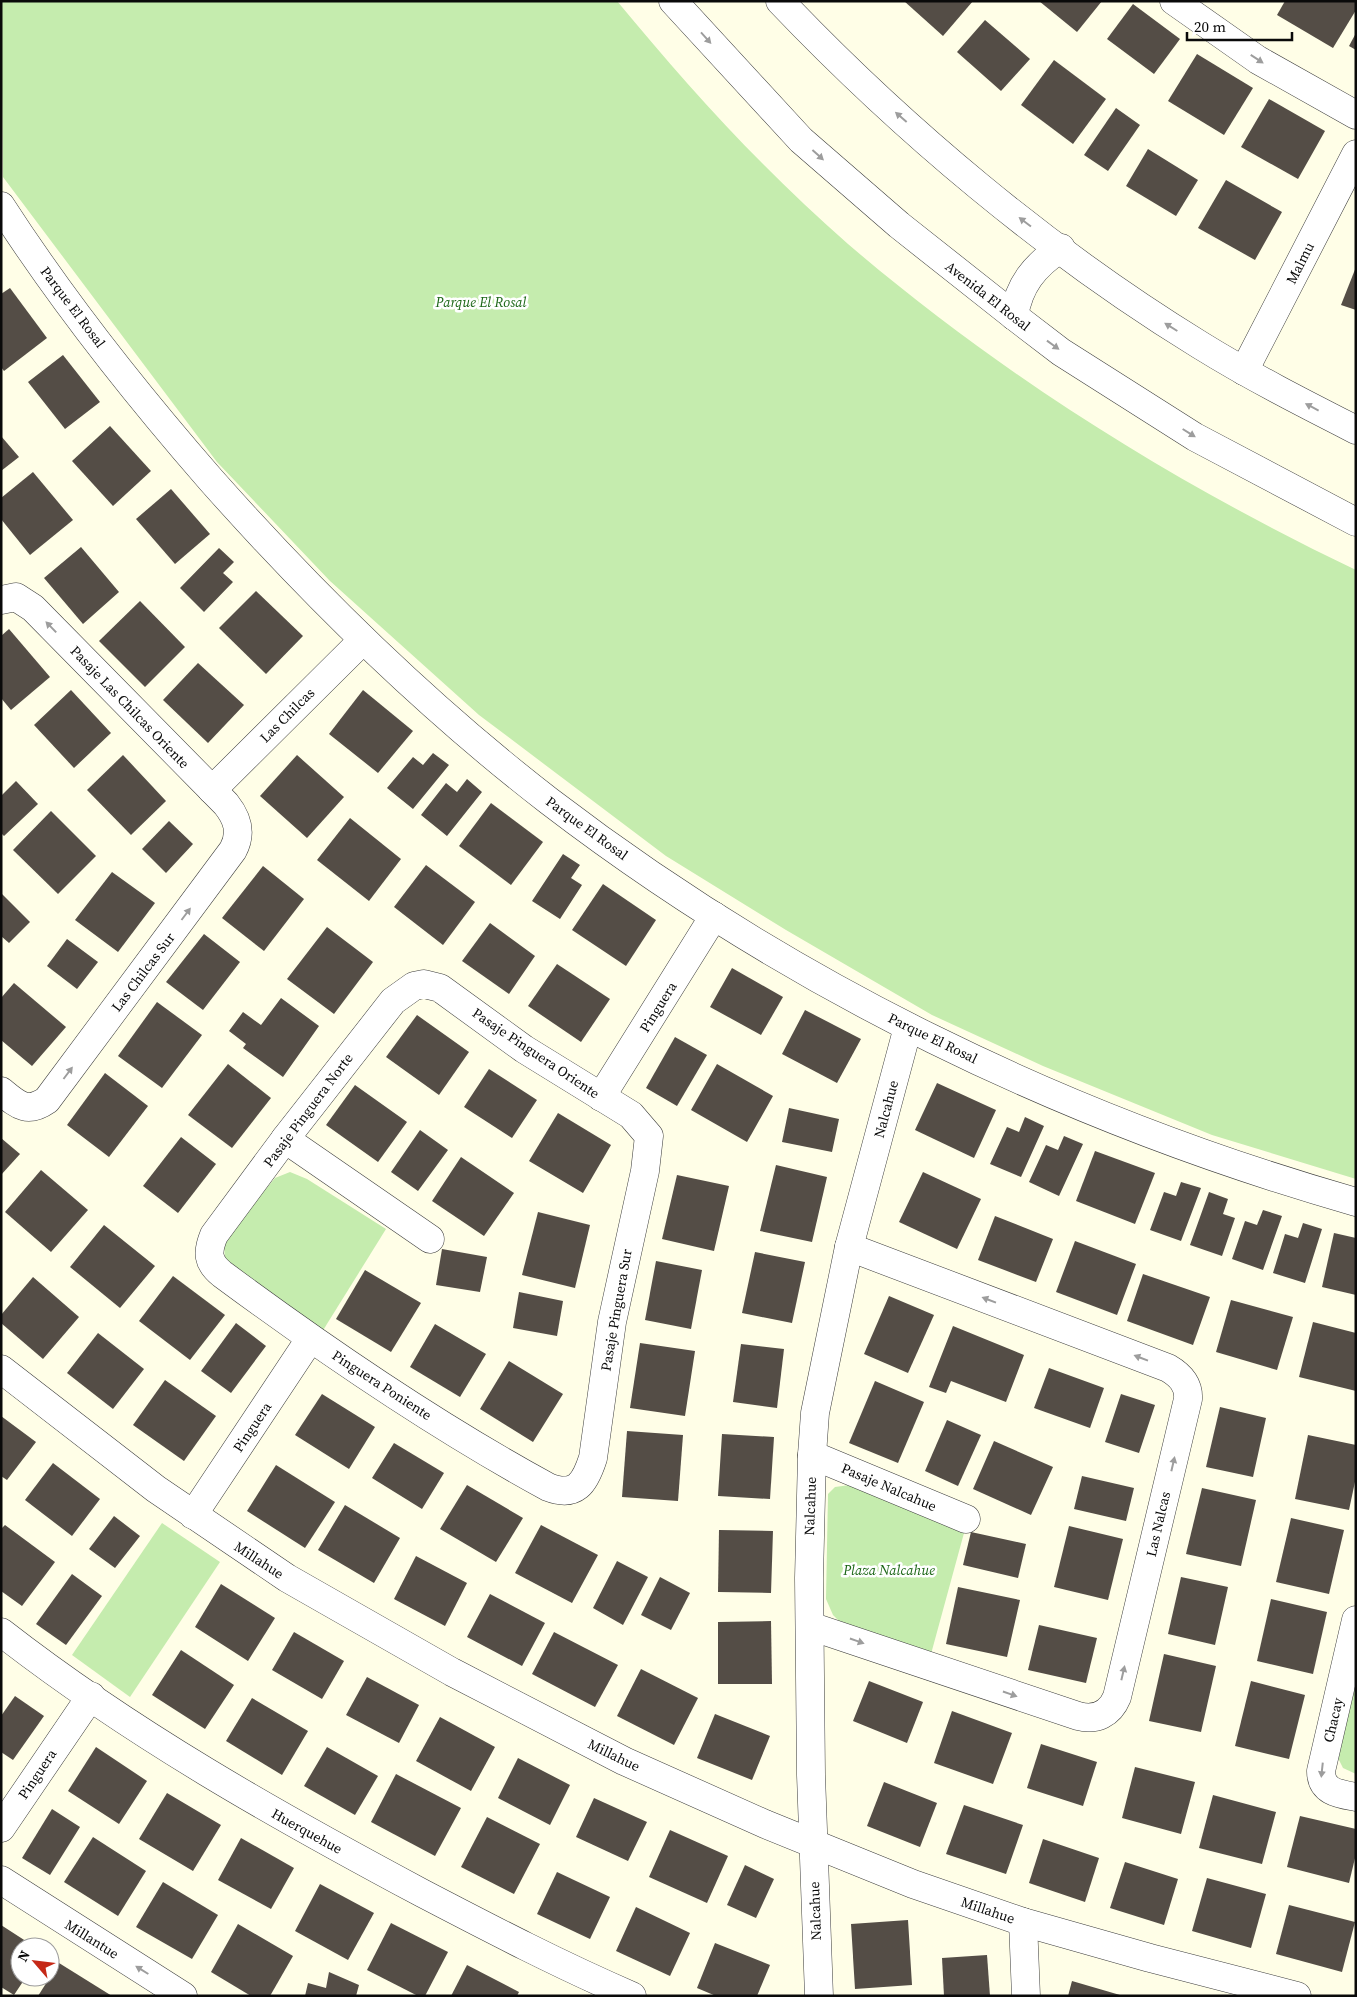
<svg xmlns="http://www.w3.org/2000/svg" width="1357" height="1997" viewBox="0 0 1357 1997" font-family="'Source Serif 4',serif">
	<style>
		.grass { fill: #c5ecae }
		.building { fill: #544d46 }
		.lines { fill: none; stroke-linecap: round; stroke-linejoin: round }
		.minor-casing { stroke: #3d3d3d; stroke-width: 29 }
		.minor { stroke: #fff; stroke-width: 28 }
		.oneway { fill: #9d9d9d }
		.labels { text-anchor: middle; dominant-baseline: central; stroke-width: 5; stroke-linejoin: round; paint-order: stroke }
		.street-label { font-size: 14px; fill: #0a0a0a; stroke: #fff }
		.park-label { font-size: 14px; font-style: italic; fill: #1b6616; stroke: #fff }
	</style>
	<rect width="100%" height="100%" fill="#fffee7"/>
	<g class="grass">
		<path d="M 1,1 L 617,1 C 688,87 764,171 848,244 C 1001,375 1174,483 1356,570 L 1356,1179 L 1212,1135 L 1043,1066 L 932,1015 L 786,930 L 666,856 L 479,715 L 330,581 L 217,462 L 3,177 Z"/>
		<polygon points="290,1172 307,1179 386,1229 322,1332 229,1263 225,1258 224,1246 232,1229 275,1178"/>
		<polygon points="850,1485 964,1533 931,1654 839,1621 833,1615 826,1599 828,1494 835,1487"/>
		<polygon points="162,1523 220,1562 130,1697 72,1655"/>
		<polygon points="1356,1683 1356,1774 1343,1768 1338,1758"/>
	</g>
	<g class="building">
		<polygon points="904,1 973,1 943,36"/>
		<polygon points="1039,1 1102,1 1077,32"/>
		<polygon points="1285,1 1356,1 1356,10 1333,48 1277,15"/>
		<polygon points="1133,4 1180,39 1154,74 1107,39"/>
		<polygon points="985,20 1030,59 1001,91 957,52"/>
		<polygon points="1356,33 1356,50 1349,46"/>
		<polygon points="1197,54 1253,88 1224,135 1168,101"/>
		<polygon points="1054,60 1106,99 1073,144 1021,105"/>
		<polygon points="1269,99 1325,131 1298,179 1241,147"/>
		<polygon points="1116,108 1140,125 1108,171 1084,155"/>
		<polygon points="1148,149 1198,180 1176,216 1126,186"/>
		<polygon points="1226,180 1282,212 1255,260 1198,228"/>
		<polygon points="1356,267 1356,310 1341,305"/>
		<polygon points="10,288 47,338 4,371 1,367 1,294"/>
		<polygon points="63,355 100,402 65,429 28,382"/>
		<polygon points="110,426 151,471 113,506 72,461"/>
		<polygon points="1,436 19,457 1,471"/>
		<polygon points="33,472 73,520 30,555 1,519 1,498"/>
		<polygon points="171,489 210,534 175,564 136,519"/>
		<polygon points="81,547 119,592 83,624 44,578"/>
		<polygon points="219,548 234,562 223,573 233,582 204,612 180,588"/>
		<polygon points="256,591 303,636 266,674 219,628"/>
		<polygon points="140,601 185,647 145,687 99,641"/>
		<polygon points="9,629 50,677 11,710 1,698 1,636"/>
		<polygon points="198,663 244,705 208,743 163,700"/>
		<polygon points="71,690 111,733 74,768 34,725"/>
		<polygon points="363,690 413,731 378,773 329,734"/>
		<polygon points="433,753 449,765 413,809 387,788 413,757 423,765"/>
		<polygon points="123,755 166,801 131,835 87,790"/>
		<polygon points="297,755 344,797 307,838 260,796"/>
		<polygon points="467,779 482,792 447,836 421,815 446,783 457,792"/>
		<polygon points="16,781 38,804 4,836 1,833 1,796"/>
		<polygon points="491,803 543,842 511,885 459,846"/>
		<polygon points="51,811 96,856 58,894 13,850"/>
		<polygon points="350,818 401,859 369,901 317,860"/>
		<polygon points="169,821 193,844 166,873 142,849"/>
		<polygon points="563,854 580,865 571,878 582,885 560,919 532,901"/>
		<polygon points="426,865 475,902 443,945 394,907"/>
		<polygon points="263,866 304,899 264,951 222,918"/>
		<polygon points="112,872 155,903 118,952 75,920"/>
		<polygon points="603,884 656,920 626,966 572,930"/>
		<polygon points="1,893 30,922 9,943 1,936"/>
		<polygon points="490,923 535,956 509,994 462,961"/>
		<polygon points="327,927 373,962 334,1014 287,979"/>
		<polygon points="204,934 240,962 203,1010 166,982"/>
		<polygon points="67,939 98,962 77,989 47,966"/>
		<polygon points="557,964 610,999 581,1042 528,1006"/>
		<polygon points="732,968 783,997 761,1035 710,1007"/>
		<polygon points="14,983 66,1027 32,1066 1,1040 1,998"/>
		<polygon points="281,998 319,1026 283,1077 243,1048 246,1044 229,1031 243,1012 261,1025"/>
		<polygon points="157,1002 202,1035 162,1088 118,1056"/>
		<polygon points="805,1010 861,1039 837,1083 782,1054"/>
		<polygon points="417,1015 469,1052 439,1095 386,1057"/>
		<polygon points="675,1037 707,1055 677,1106 646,1088"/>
		<polygon points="228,1064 271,1098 232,1148 188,1115"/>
		<polygon points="717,1064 773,1096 747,1142 691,1110"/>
		<polygon points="489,1069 537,1100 512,1138 464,1107"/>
		<polygon points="105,1073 148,1106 109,1157 67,1125"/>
		<polygon points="937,1083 996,1110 974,1158 915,1130"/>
		<polygon points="355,1085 407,1122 378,1162 326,1125"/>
		<polygon points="789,1108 839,1119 832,1152 782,1142"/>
		<polygon points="558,1113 611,1145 583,1193 529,1161"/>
		<polygon points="1025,1117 1044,1126 1021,1177 990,1164 1007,1127 1019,1132"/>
		<polygon points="420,1130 448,1150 418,1191 391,1172"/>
		<polygon points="1064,1136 1083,1144 1059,1196 1029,1182 1046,1145 1058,1150"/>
		<polygon points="181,1137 216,1164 178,1213 143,1186"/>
		<polygon points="1,1138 20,1154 1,1175"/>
		<polygon points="1095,1151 1155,1173 1135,1224 1076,1201"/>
		<polygon points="461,1157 514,1193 484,1236 432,1201"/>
		<polygon points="776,1165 827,1177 812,1242 760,1231"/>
		<polygon points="41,1170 88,1210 51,1252 5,1212"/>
		<polygon points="923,1172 981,1199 957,1249 899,1222"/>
		<polygon points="677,1175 729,1186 714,1251 662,1239"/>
		<polygon points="1181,1182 1201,1188 1181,1241 1150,1230 1164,1192 1176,1196"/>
		<polygon points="1209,1192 1228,1199 1223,1214 1235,1218 1222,1256 1190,1245"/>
		<polygon points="1263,1210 1282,1216 1263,1270 1232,1259 1245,1221 1257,1225"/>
		<polygon points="538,1212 590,1225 575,1288 522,1275"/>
		<polygon points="995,1216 1053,1239 1036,1282 978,1260"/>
		<polygon points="1303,1223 1322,1229 1305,1283 1273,1273 1285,1234 1298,1238"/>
		<polygon points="104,1225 155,1266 120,1308 70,1267"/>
		<polygon points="1334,1233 1356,1238 1356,1295 1322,1287"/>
		<polygon points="1075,1241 1136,1264 1117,1315 1056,1292"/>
		<polygon points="442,1249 487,1257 480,1292 436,1285"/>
		<polygon points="755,1252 805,1262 792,1323 742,1313"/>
		<polygon points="656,1261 702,1270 691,1329 645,1320"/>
		<polygon points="365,1270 421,1303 391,1352 336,1319"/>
		<polygon points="1143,1274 1210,1297 1193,1345 1127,1321"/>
		<polygon points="173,1276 225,1315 190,1360 139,1321"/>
		<polygon points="33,1277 79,1317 43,1359 1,1323 1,1315"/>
		<polygon points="519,1292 563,1301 557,1336 513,1328"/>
		<polygon points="889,1296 934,1315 908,1373 864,1354"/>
		<polygon points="1231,1300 1293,1317 1277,1370 1216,1352"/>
		<polygon points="1313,1322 1356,1333 1356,1391 1299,1377"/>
		<polygon points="236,1323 266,1346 231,1393 201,1371"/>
		<polygon points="435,1324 486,1354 460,1397 410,1367"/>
		<polygon points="953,1326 1024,1355 1006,1402 951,1381 946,1393 929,1387"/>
		<polygon points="98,1333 144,1369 113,1409 67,1373"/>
		<polygon points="640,1343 695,1351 685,1416 630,1408"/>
		<polygon points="741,1344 784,1349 777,1408 733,1402"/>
		<polygon points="509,1361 563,1394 533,1442 480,1409"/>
		<polygon points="1049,1368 1104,1388 1090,1428 1034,1408"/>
		<polygon points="165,1380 216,1416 184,1461 133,1425"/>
		<polygon points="875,1381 924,1402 898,1463 849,1443"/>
		<polygon points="322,1394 375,1427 349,1469 295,1435"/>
		<polygon points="1121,1394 1155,1405 1139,1453 1105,1442"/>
		<polygon points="1220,1407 1266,1418 1253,1477 1206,1467"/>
		<polygon points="1,1416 36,1442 7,1480 1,1476"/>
		<polygon points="947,1420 981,1435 958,1486 925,1471"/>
		<polygon points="627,1431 683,1435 678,1501 622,1497"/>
		<polygon points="722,1434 774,1437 770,1499 718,1496"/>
		<polygon points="1308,1435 1356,1445 1356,1477 1349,1510 1295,1499"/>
		<polygon points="994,1441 1053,1467 1031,1515 973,1489"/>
		<polygon points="394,1443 444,1473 422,1509 372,1478"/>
		<polygon points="53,1463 100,1499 72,1536 25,1500"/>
		<polygon points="276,1465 335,1502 305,1548 247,1511"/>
		<polygon points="1082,1476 1134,1488 1126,1521 1074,1509"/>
		<polygon points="467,1485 523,1518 496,1562 440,1529"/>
		<polygon points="1202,1488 1256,1500 1241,1566 1186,1554"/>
		<polygon points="345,1505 400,1538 374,1583 318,1550"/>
		<polygon points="114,1516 140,1536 115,1568 89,1549"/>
		<polygon points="1291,1518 1344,1530 1329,1594 1276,1582"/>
		<polygon points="5,1525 55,1562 22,1606 1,1591 1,1529"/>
		<polygon points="541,1525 598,1555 572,1603 515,1573"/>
		<polygon points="1069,1526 1123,1539 1108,1600 1054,1587"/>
		<polygon points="719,1530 773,1531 771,1593 718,1592"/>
		<polygon points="971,1532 1026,1544 1018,1578 963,1565"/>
		<polygon points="416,1556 467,1583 445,1626 394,1599"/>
		<polygon points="617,1561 648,1577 623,1625 593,1608"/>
		<polygon points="72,1574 102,1596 66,1645 36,1624"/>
		<polygon points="660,1577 690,1593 671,1630 641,1615"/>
		<polygon points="1181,1577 1228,1587 1215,1645 1168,1634"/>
		<polygon points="221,1584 275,1618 248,1661 195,1627"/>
		<polygon points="958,1587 1020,1600 1007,1657 946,1644"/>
		<polygon points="490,1594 545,1623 522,1666 467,1637"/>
		<polygon points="1271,1599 1327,1612 1313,1674 1257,1661"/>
		<polygon points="771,1621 772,1684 718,1684 718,1622"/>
		<polygon points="1039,1625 1097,1638 1086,1683 1028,1670"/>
		<polygon points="294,1632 344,1661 322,1699 272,1670"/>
		<polygon points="554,1632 618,1665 595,1707 532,1674"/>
		<polygon points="181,1650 234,1685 205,1729 152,1695"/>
		<polygon points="1164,1654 1216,1666 1201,1732 1149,1721"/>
		<polygon points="641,1669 698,1698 674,1745 617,1716"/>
		<polygon points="367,1677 419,1705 399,1743 346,1715"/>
		<polygon points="869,1681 923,1702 907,1743 853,1721"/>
		<polygon points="1251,1681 1305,1695 1289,1759 1235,1746"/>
		<polygon points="15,1696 44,1716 13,1760 1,1752 1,1716"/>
		<polygon points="252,1698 308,1731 282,1775 226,1741"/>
		<polygon points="952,1711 1012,1733 993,1784 934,1763"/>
		<polygon points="715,1714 770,1736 752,1780 697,1758"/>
		<polygon points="440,1717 495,1747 471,1791 416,1761"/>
		<polygon points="1041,1744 1097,1762 1083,1806 1027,1788"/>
		<polygon points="96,1747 147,1781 119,1824 68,1791"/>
		<polygon points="327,1747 378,1776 355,1815 304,1786"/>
		<polygon points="518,1758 570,1785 550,1825 498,1798"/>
		<polygon points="1135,1767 1195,1782 1181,1834 1122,1818"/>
		<polygon points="396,1774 461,1808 435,1856 371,1822"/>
		<polygon points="884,1782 937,1803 920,1847 867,1826"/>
		<polygon points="167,1793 221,1825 193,1871 139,1839"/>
		<polygon points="1213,1795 1276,1812 1262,1864 1199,1848"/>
		<polygon points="594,1798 647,1822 628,1861 576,1837"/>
		<polygon points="964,1805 1023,1825 1006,1874 946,1854"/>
		<polygon points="52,1809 80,1827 50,1875 22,1858"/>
		<polygon points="1300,1816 1356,1829 1356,1854 1349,1883 1287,1867"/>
		<polygon points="487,1817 540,1844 514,1894 461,1867"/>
		<polygon points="670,1830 728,1856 707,1903 649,1877"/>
		<polygon points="93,1837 146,1871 118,1916 64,1882"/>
		<polygon points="241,1838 294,1868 271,1909 218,1880"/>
		<polygon points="1043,1839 1099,1858 1085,1902 1029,1883"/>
		<polygon points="1125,1862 1178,1879 1164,1925 1110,1908"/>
		<polygon points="745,1865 774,1879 756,1918 727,1905"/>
		<polygon points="557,1872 610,1897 590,1939 537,1914"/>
		<polygon points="1207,1878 1266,1894 1251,1948 1192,1931"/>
		<polygon points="163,1882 218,1915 192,1959 136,1927"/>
		<polygon points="320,1884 374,1913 348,1960 295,1931"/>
		<polygon points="1289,1905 1355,1922 1342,1972 1276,1954"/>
		<polygon points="636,1907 690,1933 670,1976 616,1951"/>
		<polygon points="908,1920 912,1985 855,1989 851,1924"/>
		<polygon points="391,1923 448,1952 425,1996 418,1996 367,1970"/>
		<polygon points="238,1924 293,1956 270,1996 251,1996 211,1972"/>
		<polygon points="1,1925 35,1947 20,1947 20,1977 26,1977 14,1995 1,1987"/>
		<polygon points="715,1943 770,1965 757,1996 716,1996 697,1988"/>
		<polygon points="987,1955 990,1996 944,1996 942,1958"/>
		<polygon points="59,1963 112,1996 38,1996"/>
		<polygon points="467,1965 519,1992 517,1996 451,1996"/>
		<polygon points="329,1972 359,1985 356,1996 305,1996 308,1983 326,1988"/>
		<polygon points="1072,1981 1120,1995 1120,1996 1068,1996"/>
	</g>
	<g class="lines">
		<defs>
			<g id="minor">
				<polyline points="673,1 801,140 899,225 1014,316 1061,352 1195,437 1356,522"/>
				<path d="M 780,1 C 903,130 1047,251 1200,345 C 1250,376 1303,403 1356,430"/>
				<polyline points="1174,1 1258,60 1356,115"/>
				<path d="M 1,206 C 63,302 136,394 211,480 C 314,596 426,706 549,801 C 789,985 1065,1119 1356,1202"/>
				<path d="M 1014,316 C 1019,285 1034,266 1061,248"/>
				<polyline points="1244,371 1356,154"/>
				<path d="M 1,600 L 16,597 L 33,608 L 226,804 C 238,819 242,833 233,850 L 47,1100 C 27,1114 18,1105 1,1091"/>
				<polyline points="212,790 363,640"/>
				<path d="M 424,984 L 440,988 L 524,1049 L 631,1115 L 649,1136 L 645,1171 L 612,1322 L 593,1458 C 585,1483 576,1498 548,1487 C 434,1425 326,1351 222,1274 C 207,1262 207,1252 214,1235 L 285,1139 L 393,1001 L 414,986 Z"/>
				<polyline points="601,1097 714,916"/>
				<polyline points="285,1139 430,1239"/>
				<polyline points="1,1369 156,1489 287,1578 452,1672 624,1761 765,1824 913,1884 1023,1922 1150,1958 1297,1996"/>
				<polyline points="812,1455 966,1519"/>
				<polyline points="193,1515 310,1339"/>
				<path d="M 1356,1620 L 1321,1771 C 1321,1792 1339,1794 1356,1797"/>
				<path d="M 810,1626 L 1078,1716 C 1096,1721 1110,1714 1117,1697 L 1188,1399 C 1189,1384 1180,1375 1168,1368 L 849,1247"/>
				<path d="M 1,1632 C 132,1734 276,1815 422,1893 C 491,1929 560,1965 632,1996"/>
				<polyline points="1,1828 91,1696"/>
				<polyline points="1,1880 183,1996"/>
				<polyline points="1023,1922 1026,1996"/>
				<polyline points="819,1996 811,1775 809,1578 812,1455 815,1413 849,1247 908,1027"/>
			</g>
		</defs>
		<use href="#minor" class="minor-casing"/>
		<use href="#minor" class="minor"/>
	</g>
	<defs><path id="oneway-solid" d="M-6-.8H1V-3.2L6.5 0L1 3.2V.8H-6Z" transform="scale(1.25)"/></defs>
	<g class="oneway">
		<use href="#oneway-solid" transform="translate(706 38) rotate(48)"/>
		<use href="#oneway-solid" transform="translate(1257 59) rotate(33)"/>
		<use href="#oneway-solid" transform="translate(901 117) rotate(-139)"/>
		<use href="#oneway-solid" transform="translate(818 155) rotate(42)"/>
		<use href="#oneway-solid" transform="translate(1025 222) rotate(-143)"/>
		<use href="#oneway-solid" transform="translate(1171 327) rotate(-148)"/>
		<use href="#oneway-solid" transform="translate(1053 345) rotate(36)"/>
		<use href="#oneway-solid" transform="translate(1312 407) rotate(-152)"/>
		<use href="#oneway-solid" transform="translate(1189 433) rotate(32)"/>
		<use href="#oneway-solid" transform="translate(51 627) rotate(-134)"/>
		<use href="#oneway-solid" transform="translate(186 914) rotate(-53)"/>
		<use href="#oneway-solid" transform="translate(68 1073) rotate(-53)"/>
		<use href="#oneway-solid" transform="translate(989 1300) rotate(-159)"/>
		<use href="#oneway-solid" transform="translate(1141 1358) rotate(-159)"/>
		<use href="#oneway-solid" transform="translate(1173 1464) rotate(-77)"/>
		<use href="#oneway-solid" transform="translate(857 1641) rotate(19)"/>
		<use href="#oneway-solid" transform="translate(1123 1673) rotate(-77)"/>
		<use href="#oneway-solid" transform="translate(1010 1694) rotate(19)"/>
		<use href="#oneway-solid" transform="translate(1322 1770) rotate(96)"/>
		<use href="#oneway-solid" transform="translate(142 1970) rotate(-148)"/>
	</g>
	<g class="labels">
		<g class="street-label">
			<text transform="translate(1300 263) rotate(-63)">Malmu</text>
			<text transform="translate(988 296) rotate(38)">Avenida El Rosal</text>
			<text transform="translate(73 307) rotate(53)">Parque El Rosal</text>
			<text transform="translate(130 707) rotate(46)">Pasaje Las Chilcas Oriente</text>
			<text transform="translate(287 715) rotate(-45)">Las Chilcas</text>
			<text transform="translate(587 828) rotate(36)">Parque El Rosal</text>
			<text transform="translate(143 972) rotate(-53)">Las Chilcas Sur</text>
			<text transform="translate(658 1007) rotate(-58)">Pinguera</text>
			<text transform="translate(933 1038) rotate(26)">Parque El Rosal</text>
			<text transform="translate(536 1053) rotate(34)">Pasaje Pinguera Oriente</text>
			<text transform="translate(886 1109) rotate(-75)">Nalcahue</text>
			<text transform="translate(308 1110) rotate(-53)">Pasaje Pinguera Norte</text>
			<text transform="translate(616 1310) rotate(-80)">Pasaje Pinguera Sur</text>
			<text transform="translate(382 1385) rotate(33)">Pinguera Poniente</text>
			<text transform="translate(252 1427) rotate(-56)">Pinguera</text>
			<text transform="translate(889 1487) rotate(23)">Pasaje Nalcahue</text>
			<text transform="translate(810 1506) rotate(-88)">Nalcahue</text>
			<text transform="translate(1158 1524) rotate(-77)">Las Nalcas</text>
			<text transform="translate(259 1560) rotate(33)">Millahue</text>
			<text transform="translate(1333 1720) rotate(-77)">Chacay</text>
			<text transform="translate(614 1755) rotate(26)">Millahue</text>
			<text transform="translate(37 1774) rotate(-56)">Pinguera</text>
			<text transform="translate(307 1831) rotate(29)">Huerquehue</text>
			<text transform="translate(988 1910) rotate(19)">Millahue</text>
			<text transform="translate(815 1911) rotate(-92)">Nalcahue</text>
			<text transform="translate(92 1939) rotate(32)">Millantue</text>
		</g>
		<g class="park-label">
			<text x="481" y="302">Parque El Rosal</text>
			<text x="889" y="1570">Plaza Nalcahue</text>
		</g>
	</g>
	<rect width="1357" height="1997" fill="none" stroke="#0a0a0a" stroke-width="5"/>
	<g transform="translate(35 1962) rotate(298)"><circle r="24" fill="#ffffff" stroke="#9d9d9d"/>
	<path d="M0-4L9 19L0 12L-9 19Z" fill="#c52917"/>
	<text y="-8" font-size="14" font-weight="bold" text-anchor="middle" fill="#0a0a0a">N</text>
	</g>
	<path d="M1187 32v8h105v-8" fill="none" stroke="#0a0a0a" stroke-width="2.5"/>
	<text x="1194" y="32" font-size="15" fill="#0a0a0a" stroke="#ffffff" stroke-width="4" paint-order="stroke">20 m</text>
</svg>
